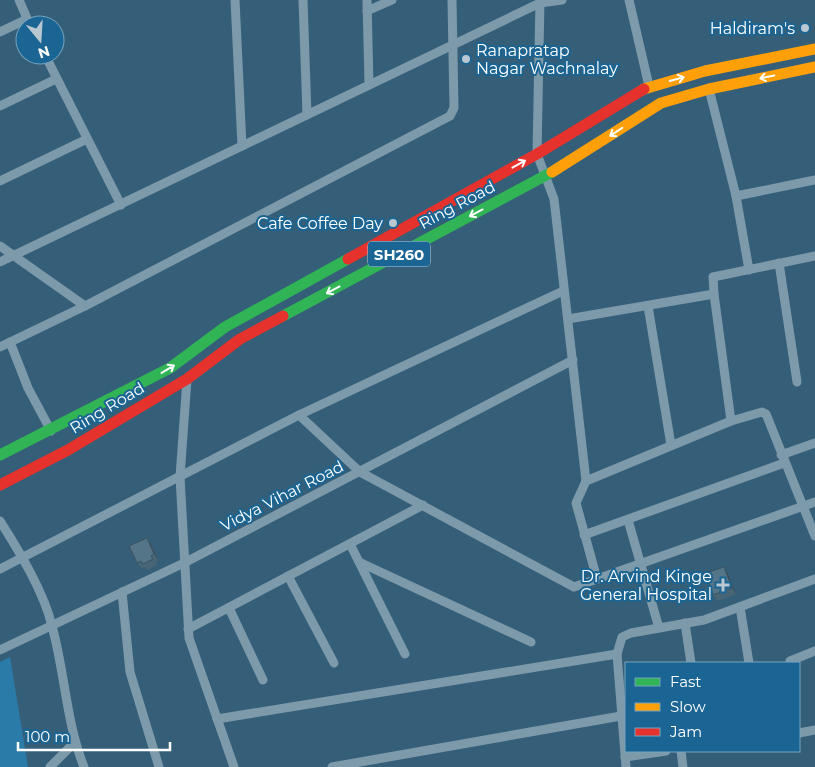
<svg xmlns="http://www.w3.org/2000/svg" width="815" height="767" viewBox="0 0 815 767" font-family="Montserrat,sans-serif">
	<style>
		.green { fill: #2b7ba8 }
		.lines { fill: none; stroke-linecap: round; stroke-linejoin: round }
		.street { stroke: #7d9aab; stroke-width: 9 }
		.fast { stroke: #30b455; stroke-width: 11 }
		.slow { stroke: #ff9f0a; stroke-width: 11 }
		.jam { stroke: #e5322d; stroke-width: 11 }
		.wall { fill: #486575 }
		.shaded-wall { fill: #3b525f }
		.building { fill: #547588; stroke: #3b525f }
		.oneway { stroke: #fff }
		.poi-dot { fill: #b8c7d0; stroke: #1a6593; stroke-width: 2 }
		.labels { text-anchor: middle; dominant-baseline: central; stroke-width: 4; stroke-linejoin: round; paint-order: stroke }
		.shield { fill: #1a6593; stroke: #bad1df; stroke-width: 1 }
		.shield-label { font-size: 15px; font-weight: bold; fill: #fff }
		.poi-label { font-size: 16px; fill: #fff; stroke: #1a6593; text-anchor: end }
		.street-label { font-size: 16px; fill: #fff; stroke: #1a6593 }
	</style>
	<rect width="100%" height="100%" fill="#355f78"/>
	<polygon class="green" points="10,657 28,767 0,767 0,662"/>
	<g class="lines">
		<g class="street">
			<polyline points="19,0 30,25"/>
			<polyline points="235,0 242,146"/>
			<polyline points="303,0 307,115"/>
			<polyline points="367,0 369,85"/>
			<polyline points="629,0 649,86"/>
			<polyline points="367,11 392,0"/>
			<polyline points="0,32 27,19"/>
			<polyline points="45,55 121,205"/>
			<polyline points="709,89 736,196 749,270"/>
			<polyline points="0,106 56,79"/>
			<polyline points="0,181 87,139"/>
			<polyline points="736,196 815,180"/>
			<polyline points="0,246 85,306"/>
			<polyline points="0,262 540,3 562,0"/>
			<polyline points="779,263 797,382"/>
			<polyline points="714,294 731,421"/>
			<polyline points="648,306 671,445"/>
			<polyline points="568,319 714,294 713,277 815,256"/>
			<polyline points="10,342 28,388 51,431"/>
			<polyline points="0,347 85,306 450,116 454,108 452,0"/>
			<polyline points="187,379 180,477 189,638 234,767"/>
			<polyline points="299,415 360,472 574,587 597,579 576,503 586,481 554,199 537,154 540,0"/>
			<polyline points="781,455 815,443"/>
			<polyline points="586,481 731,421 762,412 766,414 815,536"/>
			<polyline points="628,520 659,628"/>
			<path d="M 0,521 C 19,551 44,592 52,626 C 65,673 66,722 84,767"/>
			<polyline points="584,535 784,463"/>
			<polyline points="350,544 405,654"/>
			<polyline points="359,562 531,642"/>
			<polyline points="0,569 299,415 563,291"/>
			<polyline points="288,576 334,663"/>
			<polyline points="597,579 815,502"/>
			<polyline points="122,592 130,672 159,767"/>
			<polyline points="740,607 749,663"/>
			<polyline points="229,608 263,680"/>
			<polyline points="685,623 691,663"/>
			<polyline points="188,629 423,505"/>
			<polyline points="0,650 184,563 573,360"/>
			<polyline points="790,661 815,651"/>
			<polyline points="217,719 617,654"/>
			<polyline points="799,733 815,730"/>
			<polyline points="681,751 683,767"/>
			<polyline points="625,757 666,751"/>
			<polyline points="50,767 74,743"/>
			<polyline points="332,767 621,716"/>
			<polyline points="626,767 617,654 622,637 631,633 704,620 815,579"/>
		</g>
		<g class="fast">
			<polyline points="283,316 552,172"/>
			<polyline points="0,455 170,368 225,327 348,259"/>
		</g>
		<g class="slow">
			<polyline points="644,89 705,71 815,49"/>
			<polyline points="552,172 661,103 709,89 815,67"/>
		</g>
		<g class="jam">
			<polyline points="348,259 537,154 644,89"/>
			<polyline points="0,485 68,450 187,379 240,339 283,316"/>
		</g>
	</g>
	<g class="wall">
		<polygon points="147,538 151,544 159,561 156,562 157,565 147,570 145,567 142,569 137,563"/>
		<polygon points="728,573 736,594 718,601 713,595"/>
	</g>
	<g class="shaded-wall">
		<polygon points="147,538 151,544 159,561 154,554"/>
		<polygon points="724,567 728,573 736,594 732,588"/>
	</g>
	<g class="building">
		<polygon points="147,538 154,554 151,556 153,559 143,564 141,561 137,563 129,546"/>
		<polygon points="724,567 732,588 713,595 706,573"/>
	</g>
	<defs><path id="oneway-shaft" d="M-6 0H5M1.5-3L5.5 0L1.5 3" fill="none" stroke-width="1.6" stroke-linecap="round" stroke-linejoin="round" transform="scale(1.25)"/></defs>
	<g class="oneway">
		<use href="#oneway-shaft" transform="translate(767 77) rotate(168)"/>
		<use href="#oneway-shaft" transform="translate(677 79) rotate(-15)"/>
		<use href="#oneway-shaft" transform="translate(616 132) rotate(147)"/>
		<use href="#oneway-shaft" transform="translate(519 164) rotate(-29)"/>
		<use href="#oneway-shaft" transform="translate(476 213) rotate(152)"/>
		<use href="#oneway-shaft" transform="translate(333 290) rotate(152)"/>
		<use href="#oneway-shaft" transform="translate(168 369) rotate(-31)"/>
	</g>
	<g class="poi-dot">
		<circle cx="805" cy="28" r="5"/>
		<circle cx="466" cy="59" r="5"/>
		<circle cx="393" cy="223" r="5"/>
		<path d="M720.5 577.5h5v5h5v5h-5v5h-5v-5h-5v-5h5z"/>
	</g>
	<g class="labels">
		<rect class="shield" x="368" y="241.5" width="62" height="25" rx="4"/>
		<g class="shield-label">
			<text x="399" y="254">SH260</text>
		</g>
		<g class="poi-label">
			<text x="795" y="28">Haldiram's</text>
			<text x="476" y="50" text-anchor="start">Ranapratap<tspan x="476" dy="18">Nagar Wachnalay</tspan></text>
			<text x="383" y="223">Cafe Coffee Day</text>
			<text x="712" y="576">Dr. Arvind Kinge<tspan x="712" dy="18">General Hospital</tspan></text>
		</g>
		<g class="street-label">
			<text transform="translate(457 205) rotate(-28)">Ring Road</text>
			<text transform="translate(107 408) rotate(-31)">Ring Road</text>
			<text transform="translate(282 496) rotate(-27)">Vidya Vihar Road</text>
		</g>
	</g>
	<rect x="625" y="662" width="175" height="90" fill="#1a6593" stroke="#76a3be"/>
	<rect x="635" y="678" width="25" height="8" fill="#30b455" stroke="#76a3be"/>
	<text x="670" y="687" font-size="15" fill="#ffffff">Fast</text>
	<rect x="635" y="703" width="25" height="8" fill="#ff9f0a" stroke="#76a3be"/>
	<text x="670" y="712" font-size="15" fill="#ffffff">Slow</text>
	<rect x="635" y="728" width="25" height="8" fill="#e5322d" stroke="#76a3be"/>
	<text x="670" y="737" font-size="15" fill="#ffffff">Jam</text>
	<g transform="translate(40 40) rotate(162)"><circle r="24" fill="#1a6593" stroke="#76a3be"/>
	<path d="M0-4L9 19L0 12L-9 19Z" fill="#b8c7d0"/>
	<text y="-8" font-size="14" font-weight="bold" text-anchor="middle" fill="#ffffff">N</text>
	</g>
	<path d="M18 742v8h152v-8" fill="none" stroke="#ffffff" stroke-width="2.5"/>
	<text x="25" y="742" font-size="15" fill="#ffffff" stroke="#1a6593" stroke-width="4" paint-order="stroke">100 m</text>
</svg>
